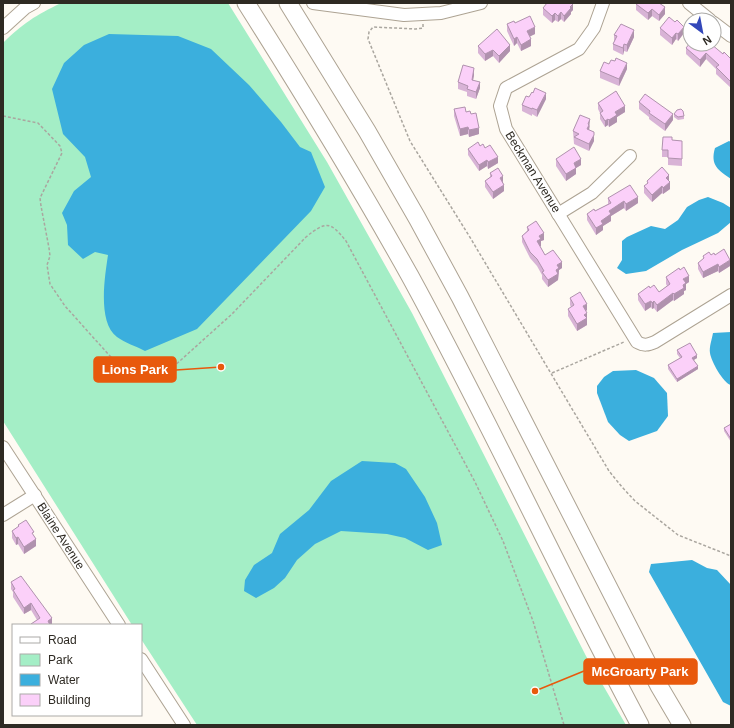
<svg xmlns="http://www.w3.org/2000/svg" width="734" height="728" viewBox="0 0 734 728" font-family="Helvetica,sans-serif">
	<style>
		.green { fill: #a4eec6 }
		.water { fill: #3bafdd }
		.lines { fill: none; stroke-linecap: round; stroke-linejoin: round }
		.minor-casing { stroke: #ada393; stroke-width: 14 }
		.highway-casing { stroke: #ada393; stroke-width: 19 }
		.path { stroke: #aaa69f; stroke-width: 1.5; stroke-dasharray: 3 2; stroke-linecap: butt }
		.minor { stroke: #fff; stroke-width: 12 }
		.highway { stroke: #fff; stroke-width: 17 }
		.wall { fill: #d8b3d6 }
		.shaded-wall { fill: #b092ae }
		.building { fill: #fbd0f9; stroke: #b092ae }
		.labels { text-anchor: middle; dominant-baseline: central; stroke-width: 3; stroke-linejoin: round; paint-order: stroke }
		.street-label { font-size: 12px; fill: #2e2a23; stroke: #fff }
		.leader { fill: none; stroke: #e8590c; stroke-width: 1.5 }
		.callout-dot { fill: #e8590c; stroke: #fff; stroke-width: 1.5 }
		.callout { fill: #e8590c; stroke: #e8590c; stroke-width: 1.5 }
		.callout-label { font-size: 13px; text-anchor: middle; font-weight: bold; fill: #fff }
	</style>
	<rect width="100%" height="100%" fill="#fefaf3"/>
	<path class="green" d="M 61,3 L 228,3 L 327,162 L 412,313 L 586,656 L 626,725 L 197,725 L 141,639 L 141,625 L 132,625 L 3,421 L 3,43 C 22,24 36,15 61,3 Z"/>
	<g class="water">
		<path d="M 109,34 L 178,36 L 211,49 L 249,85 L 281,122 L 300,147 L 311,152 L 325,187 L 311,211 L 197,329 L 145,351 C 136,346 125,343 117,337 C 97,322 105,276 108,255 L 95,252 L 83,259 L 68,245 L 67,225 L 62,213 L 74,191 L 91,177 L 85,157 L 63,134 L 52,89 L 64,63 L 84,45 Z"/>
		<path d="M 729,141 L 731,142 L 731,179 C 718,170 710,165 715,148 Z"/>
		<polygon points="708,197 723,203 731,208 731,222 718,233 682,250 646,271 626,274 617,268 622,260 622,241 627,237 651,226 665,229 678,220 687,207 699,200"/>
		<path d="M 731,332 L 731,385 C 723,383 711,361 710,353 C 709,347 712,339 713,333 Z"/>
		<polygon points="636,370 654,378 667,393 668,416 657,431 629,441 620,435 608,422 597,393 597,386 604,377 613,371"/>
		<polygon points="362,461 395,463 406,469 425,497 437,523 442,545 428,550 405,538 387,534 341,531 315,544 297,560 285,578 274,588 256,598 244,591 245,580 254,565 272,553 280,534 309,510 331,481"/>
		<polygon points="692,560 707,568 717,570 731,585 731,706 723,702 649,572 651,564"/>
	</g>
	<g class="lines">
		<defs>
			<g id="minor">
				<polyline points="313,3 404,15 441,13 481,3"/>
				<path d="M 603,3 L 594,28 L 579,49 L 506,88 L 500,106 L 506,129 L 637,342 C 644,346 648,345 655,342 L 731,295"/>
				<polyline points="689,3 710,20"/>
				<polyline points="714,23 731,36"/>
				<polyline points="3,28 25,8 34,3"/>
				<polyline points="558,214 592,193 630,156"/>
				<polyline points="3,447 119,625"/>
				<polyline points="3,515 35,495"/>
				<polyline points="141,659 184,725"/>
			</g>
			<g id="highway">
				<path d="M 246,3 C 303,93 358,183 410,276 C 491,424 561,577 640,725"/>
				<polyline points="288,3 367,131 417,218 460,297 659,686 682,725"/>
			</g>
		</defs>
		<use href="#minor" class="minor-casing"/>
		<use href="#highway" class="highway-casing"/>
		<g class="path">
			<polyline points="423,24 423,28 416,29 373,27 369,32 368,39 410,141 471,239 609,471 622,487 635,501 678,535 731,556"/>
			<path d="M 3,116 L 38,123 L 60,146 L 62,153 L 40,198 L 41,206 L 49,248 L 50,256 L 47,265 L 50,284 L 65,306 L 109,355 L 124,369 L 141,379 L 147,379 L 158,376 L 172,368 L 232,314 L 306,237 C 326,221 330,221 346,241 L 475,482 L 503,541 L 533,621 L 564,725"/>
			<polyline points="552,373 624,342"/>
		</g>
		<use href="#minor" class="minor"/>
		<use href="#highway" class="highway"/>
	</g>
	<g class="wall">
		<polygon points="636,4 665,14 659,21 652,16 648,20 636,10"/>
		<polygon points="543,8 573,10 571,12 571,14 564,22 561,19 558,22 555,20 552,23 543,15"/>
		<polygon points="515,23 535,34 530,36 531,46 521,51 517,43 514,46 507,31 507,24"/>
		<polygon points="660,28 684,33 678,41 676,39 672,45 660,35"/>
		<polygon points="614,35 634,37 627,52 624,51 623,55 613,50 613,44 614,42"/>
		<polygon points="703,45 723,54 731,59 731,88 716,74 716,69 706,59 700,67 686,54 686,48"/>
		<polygon points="478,46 510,51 499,63 493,56 485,61 478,53"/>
		<polygon points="609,64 627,69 619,86 600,78 600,71"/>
		<polygon points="474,75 473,80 480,88 476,99 467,96 467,92 458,89 458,82"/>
		<polygon points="529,97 546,99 537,117 532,114 532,116 522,111 522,105"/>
		<polygon points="639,102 673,120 665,131 649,119 649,117 639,109"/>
		<polygon points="598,103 625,112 617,117 617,122 609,127 608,125 605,127 600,119 600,113 598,109"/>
		<polygon points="454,109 471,114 479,134 469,137 468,134 460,136 454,116"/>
		<polygon points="674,114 684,116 684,119 678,120 674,117"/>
		<polygon points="590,126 589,129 594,141 589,151 574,144 573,131"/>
		<polygon points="672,140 682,141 682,166 668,165 668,157 662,157 662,150"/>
		<polygon points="480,146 485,148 498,163 488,169 487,166 479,171 468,155 468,149"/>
		<polygon points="556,159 581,165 576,168 576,174 566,181 556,166"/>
		<polygon points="490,173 503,182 504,191 493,199 485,187 485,181 490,177"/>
		<polygon points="647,181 669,182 670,189 663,194 662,193 652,202 644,193 644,186 647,184"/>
		<polygon points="608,198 638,203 626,211 624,208 611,216 611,221 603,226 603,230 596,235 587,220 587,214 595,211 608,204"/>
		<polygon points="527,227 544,240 541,241 541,246 540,246 545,255 562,268 559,270 558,280 548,287 542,279 542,275 537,266 530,258 522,242 522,236 527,231"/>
		<polygon points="711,255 715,255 730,266 719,273 718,271 703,278 698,269 698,263 703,259 703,256"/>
		<polygon points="666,277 689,282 686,284 686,290 684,291 684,294 674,301 673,300 657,312 654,308 652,309 651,307 645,311 638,300 638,294 650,288 659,292 667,286 666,284"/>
		<polygon points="570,298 587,310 586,311 587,319 587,325 577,331 568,316 568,309 571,307 570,305"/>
		<polygon points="677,350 697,358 694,360 698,369 677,382 668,369 668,365 680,358 677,354"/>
		<polygon points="731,424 731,442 724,431 724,428"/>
		<polygon points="18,525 34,536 36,546 24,554 18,544 16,545 12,538 12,531 18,527"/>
		<polygon points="11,582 52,618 52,625 31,625 31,624 37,620 31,610 24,614 13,597 13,592 11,589"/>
	</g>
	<g class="shaded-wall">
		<polygon points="573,4 573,10 571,12 571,14 564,22 564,16"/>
		<polygon points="665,7 665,14 659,21 659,15"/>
		<polygon points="652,9 652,16 648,20 648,13"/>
		<polygon points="561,12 561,19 558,22 558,16"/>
		<polygon points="555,13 555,20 552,23 552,16"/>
		<polygon points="535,27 535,34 527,38 527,31"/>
		<polygon points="684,27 684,33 678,41 678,34"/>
		<polygon points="634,30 634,37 627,52 627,45"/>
		<polygon points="676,33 676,39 672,45 672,38"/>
		<polygon points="517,37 517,43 514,46 514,39"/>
		<polygon points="531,39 531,46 521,51 521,45"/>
		<polygon points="624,44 624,51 623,55 623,48"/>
		<polygon points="510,45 510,51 499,63 499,56"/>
		<polygon points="493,50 493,56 485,61 485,54"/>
		<polygon points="706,53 706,59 700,67 700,60"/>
		<polygon points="627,63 627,69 619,86 619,79"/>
		<polygon points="474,68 474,75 472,86 472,80"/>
		<polygon points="480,82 480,88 476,99 476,92"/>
		<polygon points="546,93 546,99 537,117 537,110"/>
		<polygon points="625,106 625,112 617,117 617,122 609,127 609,120 615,112"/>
		<polygon points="673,114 673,120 665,131 665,124"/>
		<polygon points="590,119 589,131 587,135 588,124"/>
		<polygon points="608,119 608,125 605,127 605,121"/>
		<polygon points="468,127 468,134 460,136 460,129"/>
		<polygon points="479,128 479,134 469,137 469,130"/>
		<polygon points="594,135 594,141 589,151 589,144"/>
		<polygon points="498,157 498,163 488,169 488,162"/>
		<polygon points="581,159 581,165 576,168 576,174 566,181 566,174 574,163"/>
		<polygon points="487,160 487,166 479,171 479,165"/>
		<polygon points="669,175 669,182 666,178"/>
		<polygon points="503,176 503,183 500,178"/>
		<polygon points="670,182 670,189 663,194 663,188"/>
		<polygon points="504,185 504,191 493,199 493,192"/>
		<polygon points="662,186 662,193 652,202 652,195"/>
		<polygon points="638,197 638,203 626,211 626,204"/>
		<polygon points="624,201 624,208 611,216 611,221 603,226 603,230 596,235 596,228 609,211"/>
		<polygon points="544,233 544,240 541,241 541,246 537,248 537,241 539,236"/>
		<polygon points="730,260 730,266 719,273 719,267"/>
		<polygon points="562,262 562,268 559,270 558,280 548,287 548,280 556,270 557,265"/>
		<polygon points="718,264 718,271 703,278 703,272"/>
		<polygon points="689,276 689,282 686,284 686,290 684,291 684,294 674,301 674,294 683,279"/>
		<polygon points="673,293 673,300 657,312 657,305"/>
		<polygon points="651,301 651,307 645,311 645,304"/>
		<polygon points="654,301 654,308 652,309 652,303"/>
		<polygon points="587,304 587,310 583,313 583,306"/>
		<polygon points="587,313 587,325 577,331 577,324 584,315"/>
		<polygon points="697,355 697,358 692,361 692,358"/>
		<polygon points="698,366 698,369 677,382 677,379"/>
		<polygon points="18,537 18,544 16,545 16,538"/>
		<polygon points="36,539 36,546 24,554 24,547"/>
		<polygon points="31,603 31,610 24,614 24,608"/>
		<polygon points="52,618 52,625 48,625 48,621"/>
	</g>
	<g class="building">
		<polygon points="547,3 572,3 573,4 570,7 571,8 564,16 561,12 558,16 555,13 552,16 543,8"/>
		<polygon points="637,3 659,3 665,7 659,15 652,9 648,13 636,4"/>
		<polygon points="530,16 535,27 527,31 531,39 521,45 517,37 514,39 507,24 514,21 515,23"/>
		<polygon points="669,17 675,22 677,20 684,27 678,34 676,33 672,38 660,28"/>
		<polygon points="621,24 634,30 627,45 624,44 623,48 613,44 617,36 614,35"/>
		<polygon points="497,29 510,45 499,56 493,50 485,54 478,46"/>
		<polygon points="690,43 690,44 702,44 703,45 704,44 711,44 723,54 724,52 731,59 731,82 716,67 719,65 706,53 700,60 686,48"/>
		<polygon points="616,58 627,63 619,79 600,71 604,62 609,64 611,60 615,61"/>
		<polygon points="463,65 474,68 472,80 480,82 476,92 467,89 468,86 458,82"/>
		<polygon points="535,88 546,93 537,110 532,108 532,109 522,105 526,96 529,97 532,92 533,93"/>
		<polygon points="616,91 625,106 615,112 617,115 609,120 608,119 605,121 600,113 603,111 598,103"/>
		<polygon points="645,94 673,114 665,124 649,113 650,111 639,102"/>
		<polygon points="465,107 466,112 470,111 471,114 476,113 479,128 469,130 468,127 460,129 454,109"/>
		<polygon points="681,109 683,111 684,116 678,117 674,114 677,110"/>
		<polygon points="580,115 590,119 588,124 589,125 587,129 594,132 594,135 589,144 574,137 579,134 573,131"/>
		<polygon points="663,137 672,137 672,140 682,141 682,159 668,158 668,150 662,150"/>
		<polygon points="478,142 480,146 483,144 485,148 490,145 498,157 488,162 487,160 479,165 468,149"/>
		<polygon points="574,147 581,159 574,163 576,168 566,174 556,159"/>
		<polygon points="662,167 669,175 666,178 670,182 663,188 662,186 652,195 644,186 648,183 647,181"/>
		<polygon points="498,168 503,176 500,178 504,185 493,192 485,181 492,176 490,173"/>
		<polygon points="630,185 638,197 626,204 624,201 609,211 611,214 601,221 603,224 596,228 587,214 594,209 595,211 611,203 608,198"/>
		<polygon points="536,221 544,233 539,236 541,239 537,241 545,255 553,250 562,262 557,265 559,268 556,270 558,274 548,280 542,272 544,271 537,259 530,252 522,236 529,230 527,227"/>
		<polygon points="724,249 730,260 719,267 718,264 703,272 698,263 704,258 703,256 709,252 711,255 714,253 715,255"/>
		<polygon points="684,267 689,276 683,279 686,283 683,285 684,288 674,294 673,293 657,305 654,301 652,303 651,301 645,304 638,294 649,286 650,288 654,285 659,292 670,284 666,277 679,268 680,270"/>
		<polygon points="580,292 587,304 583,306 587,313 584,315 587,318 577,324 568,309 574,305 570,298"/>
		<polygon points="690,343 697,355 692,358 698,366 677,379 668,365 682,357 677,350"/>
		<polygon points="731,424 731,439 724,428"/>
		<polygon points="26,520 34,532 32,533 36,539 24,547 18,537 16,538 12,531 19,526 18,525"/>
		<polygon points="21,576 52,618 48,621 50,625 32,625 31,624 40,618 31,603 24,608 13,590 15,589 11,582"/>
	</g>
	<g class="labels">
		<g class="street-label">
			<text transform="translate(533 172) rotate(58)">Beckman Avenue</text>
			<text transform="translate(61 536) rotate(57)">Blaine Avenue</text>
		</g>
	</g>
	<path class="leader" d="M221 367L176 370M535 691L584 671"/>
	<g class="callout-dot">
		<circle cx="221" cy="367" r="4"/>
		<circle cx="535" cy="691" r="4"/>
	</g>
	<g class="callout">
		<rect x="94" y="357" width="82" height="25" rx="4"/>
		<rect x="584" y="659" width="113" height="25" rx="4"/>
	</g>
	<g class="callout-label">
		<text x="135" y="374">Lions Park</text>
		<text x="640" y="676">McGroarty Park</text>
	</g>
	<rect width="734" height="728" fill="none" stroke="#2e2a23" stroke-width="8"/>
	<rect x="12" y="624" width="130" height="92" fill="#ffffff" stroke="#abaaa7"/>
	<rect x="20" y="637" width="20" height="6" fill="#ffffff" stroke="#abaaa7"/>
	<text x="48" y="644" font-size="12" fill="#2e2a23">Road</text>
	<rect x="20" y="654" width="20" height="12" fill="#a4eec6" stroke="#abaaa7"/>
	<text x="48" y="664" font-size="12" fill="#2e2a23">Park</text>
	<rect x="20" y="674" width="20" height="12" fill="#3bafdd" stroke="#abaaa7"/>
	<text x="48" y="684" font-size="12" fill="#2e2a23">Water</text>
	<rect x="20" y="694" width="20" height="12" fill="#fbd0f9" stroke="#abaaa7"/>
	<text x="48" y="704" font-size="12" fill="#2e2a23">Building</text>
	<g transform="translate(702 32) rotate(148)"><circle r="19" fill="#ffffff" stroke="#abaaa7"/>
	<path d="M0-3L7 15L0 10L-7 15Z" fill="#3347b9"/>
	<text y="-6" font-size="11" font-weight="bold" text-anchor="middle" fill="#2e2a23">N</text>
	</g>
</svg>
